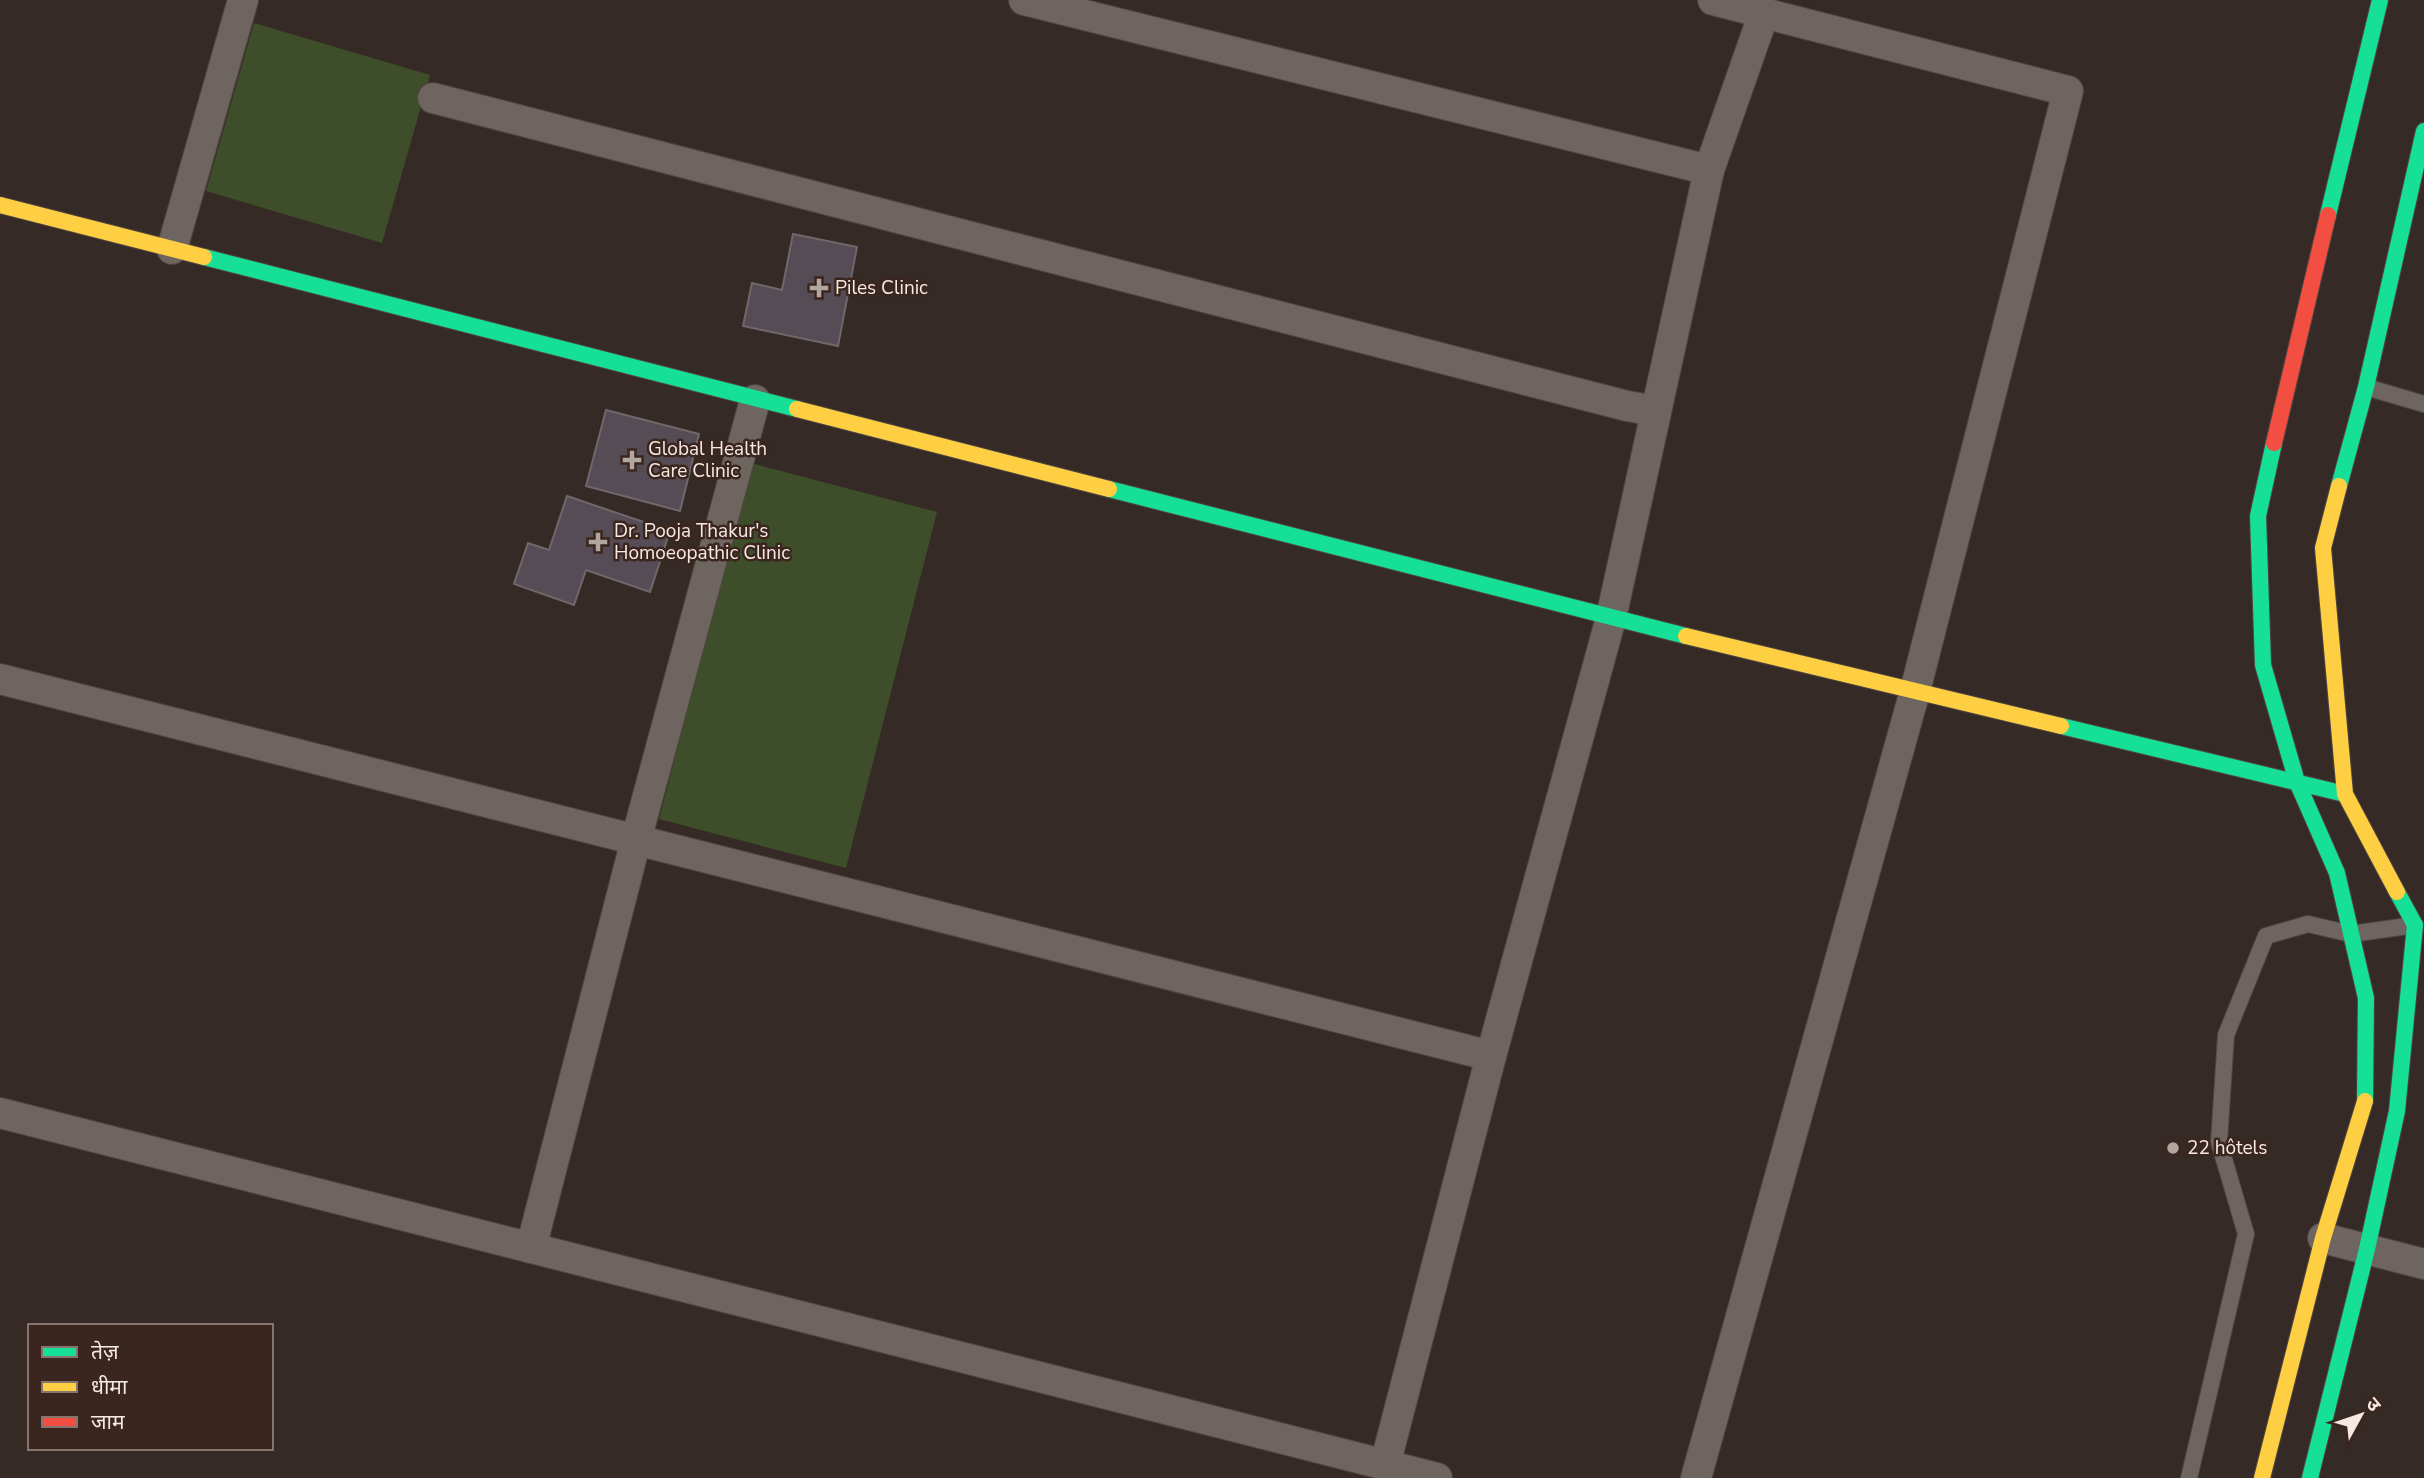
<svg xmlns="http://www.w3.org/2000/svg" width="2424" height="1478" viewBox="0 0 2424 1478" font-family="'Nunito Sans','Noto Sans Devanagari',sans-serif">
	<style>
		.green { fill: #3e4e2a }
		.building { fill: #554c55; stroke: #6f686b; stroke-width: 2 }
		.lines { fill: none; stroke-linecap: round; stroke-linejoin: round }
		.lane-casing { stroke: #504641; stroke-width: 18 }
		.street-casing { stroke: #504641; stroke-width: 32 }
		.fast-casing { stroke: #504641; stroke-width: 18 }
		.slow-casing { stroke: #504641; stroke-width: 18 }
		.jam-casing { stroke: #504641; stroke-width: 18 }
		.lane { stroke: #6e6561; stroke-width: 16 }
		.street { stroke: #6e6561; stroke-width: 30 }
		.fast { stroke: #16e098; stroke-width: 16 }
		.slow { stroke: #ffcf43; stroke-width: 16 }
		.jam { stroke: #f24e42; stroke-width: 16 }
		.poi-dot { fill: #b2a6a0; stroke: #3b261f; stroke-width: 2.5 }
		.labels { text-anchor: middle; dominant-baseline: central; stroke-width: 5; stroke-linejoin: round; paint-order: stroke }
		.poi-label { font-size: 19px; fill: #f6e8e3; stroke: #3b261f; text-anchor: start }
	</style>
	<rect width="100%" height="100%" fill="#352a25"/>
	<g class="green">
		<polygon points="254,23 430,75 382,243 206,191"/>
		<polygon points="751,463 937,512 846,868 659,819"/>
	</g>
	<g class="building">
		<polygon points="793,234 857,247 838,346 743,326 752,283 782,290"/>
		<polygon points="606,410 699,434 680,511 586,486"/>
		<polygon points="567,496 670,531 650,592 586,570 574,605 514,584 528,543 549,550"/>
	</g>
	<g class="lines">
		<defs>
			<g id="lane">
				<polyline points="2366,387 2424,404"/>
				<polyline points="2189,1478 2246,1234 2219,1142 2226,1035 2266,936 2308,924 2351,934 2415,925"/>
			</g>
			<g id="street">
				<polyline points="1024,0 1709,170"/>
				<polyline points="433,98 1627,406 1656,411"/>
				<polyline points="172,249 243,0"/>
				<polyline points="0,679 1491,1056"/>
				<polyline points="0,1113 1437,1478"/>
				<polyline points="2323,1238 2424,1264"/>
				<polyline points="531,1248 636,840 755,400"/>
				<polyline points="1385,1465 1491,1056 1611,618 1709,170 1764,13"/>
				<polyline points="1696,1478 1915,691 2068,91 1713,0"/>
			</g>
			<g id="fast">
				<polyline points="2328,215 2380,0"/>
				<polyline points="204,257 797,409"/>
				<polyline points="2274,443 2258,516 2263,665 2297,782 2337,873 2366,998 2365,1101"/>
				<polyline points="2339,486 2366,387 2424,131"/>
				<polyline points="1109,489 1686,636"/>
				<polyline points="2061,726 2345,794"/>
				<polyline points="2310,1478 2367,1249 2397,1111 2415,925 2397,892"/>
			</g>
			<g id="slow">
				<polyline points="0,205 204,257"/>
				<polyline points="797,409 1109,489"/>
				<polyline points="2339,486 2323,548 2345,794 2397,892"/>
				<polyline points="1686,636 2061,726"/>
				<polyline points="2262,1478 2323,1238 2365,1101"/>
			</g>
			<polyline id="jam" points="2274,443 2328,215"/>
		</defs>
		<use href="#lane" class="lane-casing"/>
		<use href="#street" class="street-casing"/>
		<use href="#fast" class="fast-casing"/>
		<use href="#slow" class="slow-casing"/>
		<use href="#jam" class="jam-casing"/>
		<use href="#lane" class="lane"/>
		<use href="#street" class="street"/>
		<use href="#fast" class="fast"/>
		<use href="#slow" class="slow"/>
		<use href="#jam" class="jam"/>
	</g>
	<g class="poi-dot">
		<path d="M815.5 277.5h7v7h7v7h-7v7h-7v-7h-7v-7h7z"/>
		<path d="M628.5 449.5h7v7h7v7h-7v7h-7v-7h-7v-7h7z"/>
		<path d="M594.5 531.5h7v7h7v7h-7v7h-7v-7h-7v-7h7z"/>
		<circle cx="2173" cy="1148" r="7"/>
	</g>
	<g class="labels">
		<g class="poi-label">
			<text x="835" y="288">Piles Clinic</text>
			<text x="648" y="449">Global Health<tspan x="648" dy="22">Care Clinic</tspan></text>
			<text x="614" y="531">Dr. Pooja Thakur's<tspan x="614" dy="22">Homoeopathic Clinic</tspan></text>
			<text x="2187" y="1148">22 hôtels</text>
		</g>
	</g>
	<rect x="28" y="1324" width="245" height="126" fill="#3b261f" stroke="#86746d" stroke-width="2"/>
	<rect x="42" y="1347" width="35" height="10" fill="#16e098" stroke="#86746d" stroke-width="2"/>
	<text x="91" y="1359" font-size="21" fill="#f6e8e3">तेज़</text>
	<rect x="42" y="1382" width="35" height="10" fill="#ffcf43" stroke="#86746d" stroke-width="2"/>
	<text x="91" y="1394" font-size="21" fill="#f6e8e3">धीमा</text>
	<rect x="42" y="1417" width="35" height="10" fill="#f24e42" stroke="#86746d" stroke-width="2"/>
	<text x="91" y="1429" font-size="21" fill="#f6e8e3">जाम</text>
	<g transform="translate(2361 1415) rotate(50)" stroke="#3b261f" stroke-width="5" paint-order="stroke">
	<path d="M0-5L12 26L0 18L-12 26Z" fill="#f6e8e3"/>
	<text y="-10" font-size="19" font-weight="bold" text-anchor="middle" fill="#f6e8e3">उ</text>
	</g>
</svg>
